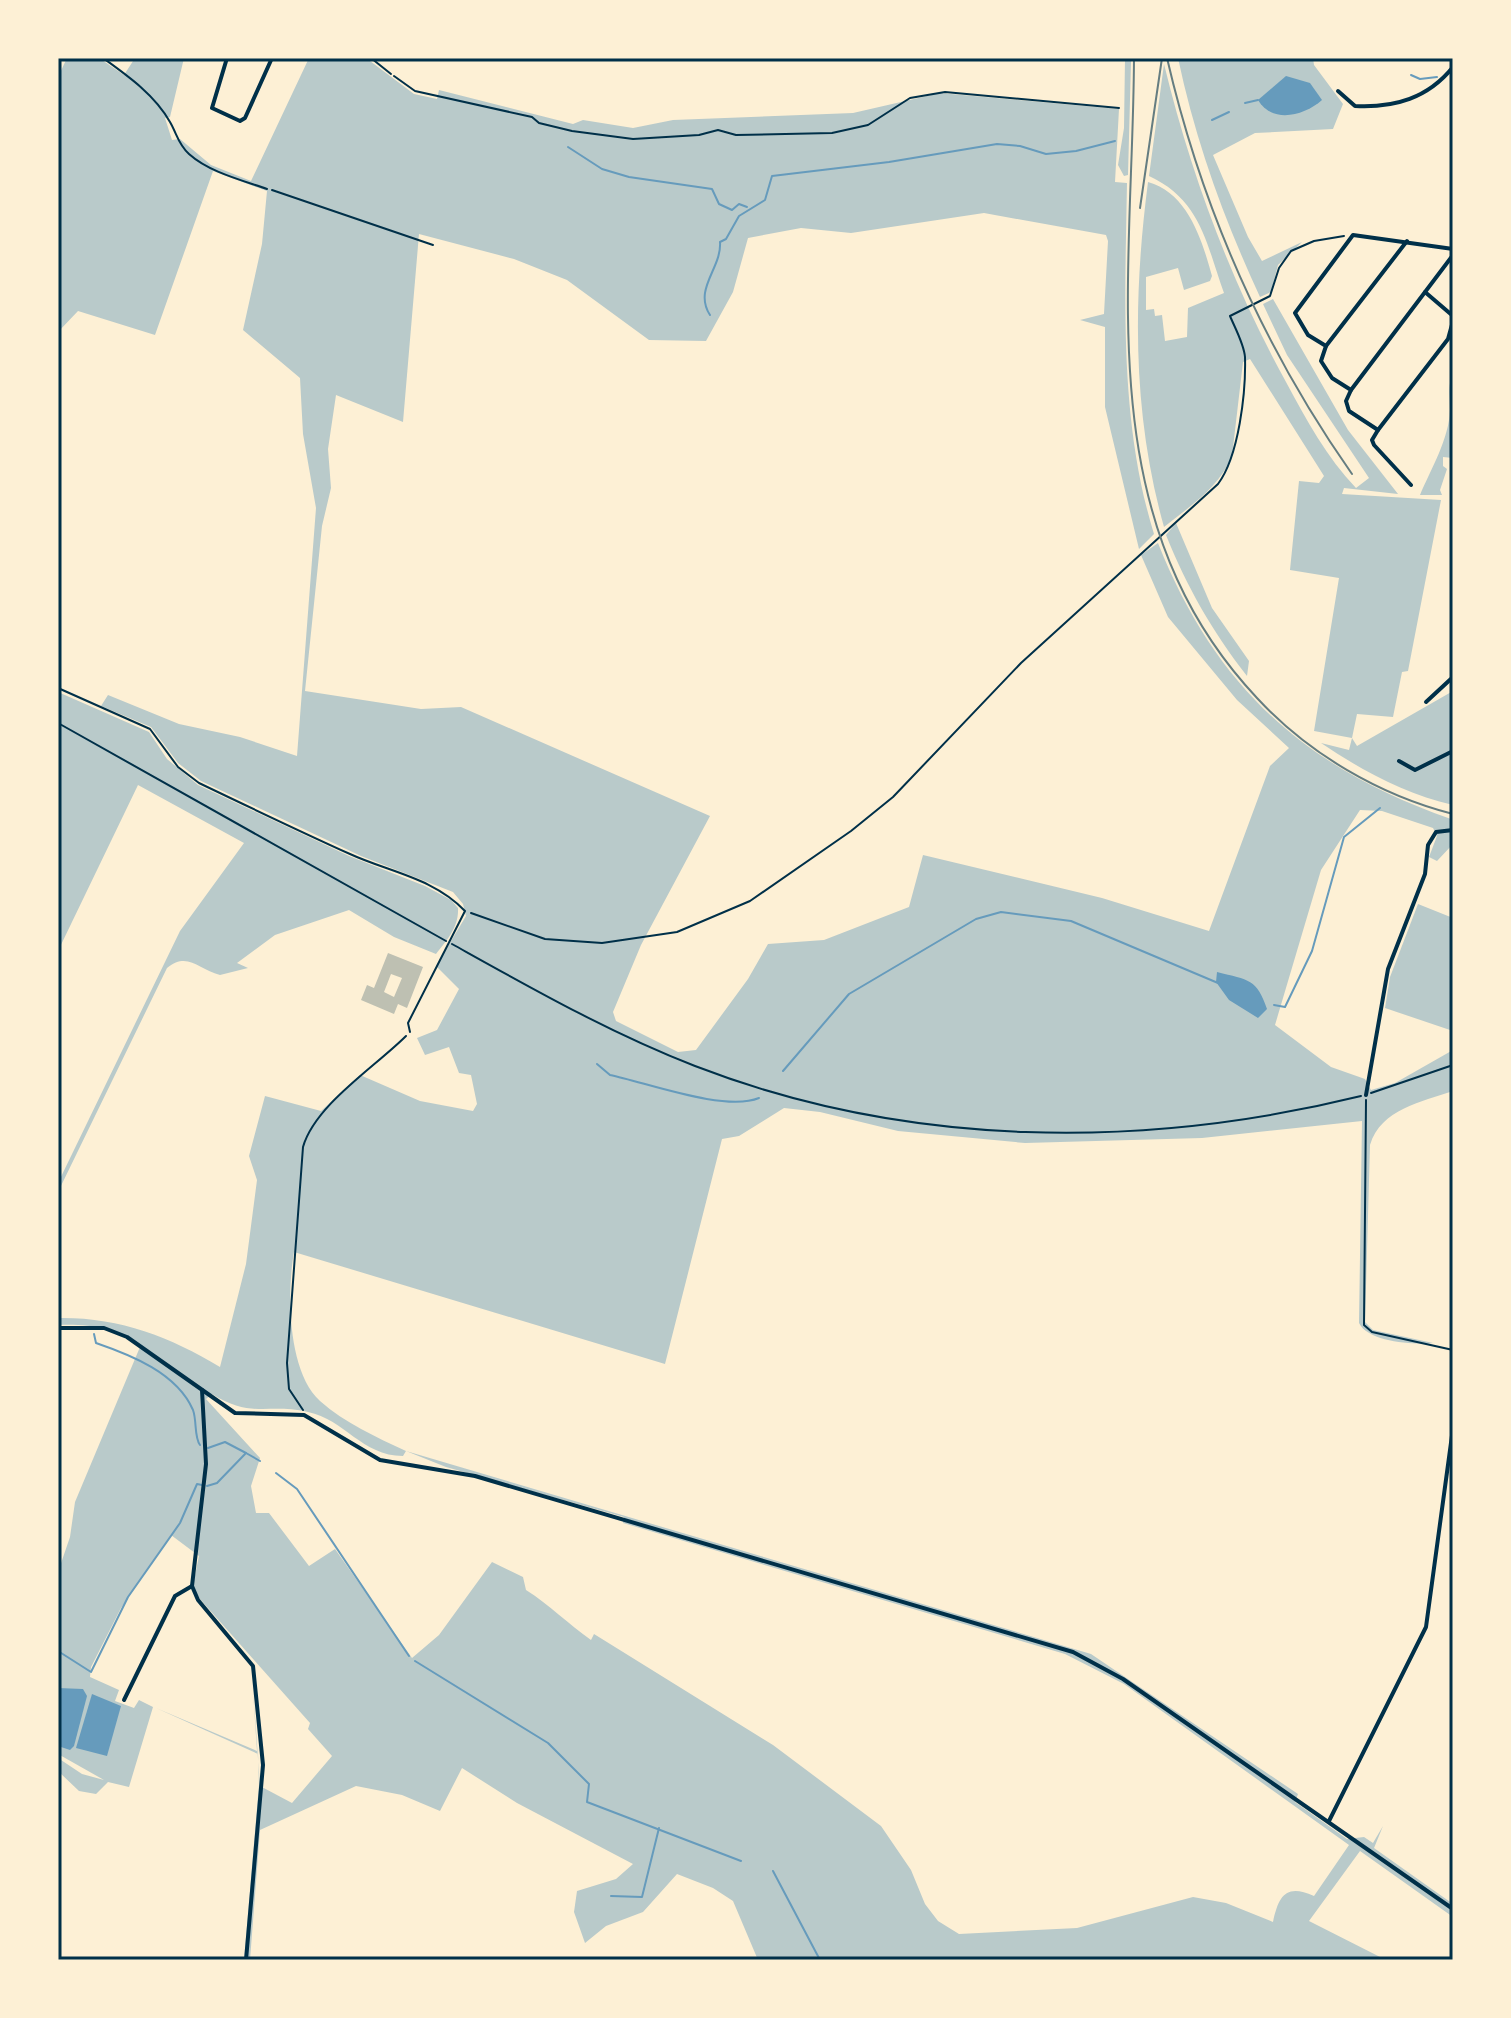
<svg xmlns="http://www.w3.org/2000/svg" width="1511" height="2018" viewBox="0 0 1511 2018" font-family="'Noto Sans',sans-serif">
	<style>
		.green { fill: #b9caca; fill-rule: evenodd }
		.water { fill: #669bbc }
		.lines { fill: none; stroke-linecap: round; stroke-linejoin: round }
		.stream { stroke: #669bbc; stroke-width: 2 }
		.building { fill: #bec0b2; fill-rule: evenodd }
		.path { stroke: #003049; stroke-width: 2 }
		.service { stroke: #003049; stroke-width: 2 }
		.minor { stroke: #003049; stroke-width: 4 }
		.rail { stroke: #657d81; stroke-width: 2 }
		.neatline { fill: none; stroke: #003049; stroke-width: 3 }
	</style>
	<rect width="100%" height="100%" fill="#fdf0d5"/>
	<g class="green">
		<path d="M 67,58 L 99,58 L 124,75 L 135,58 L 184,58 L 170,117 L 165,118 L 172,140 L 180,139 L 211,165 L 251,181 L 309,58 L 366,58 L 414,94 L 437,99 L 439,90 L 573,124 L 583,120 L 633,128 L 673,120 L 853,113 L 940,93 L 1119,109 L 1115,182 L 1127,183 C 1125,300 1119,420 1154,534 L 1139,549 L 1105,407 L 1105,327 L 1080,320 L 1104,314 L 1108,241 L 1106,235 L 984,213 L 851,233 L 801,228 L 748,238 L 733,292 L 706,341 L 649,340 L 567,280 L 514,259 L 419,234 L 403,422 L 336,395 L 328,449 L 331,488 L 322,526 L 305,691 L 421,709 L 461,707 L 710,816 L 641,945 L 613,1012 L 616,1021 L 678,1052 L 696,1050 L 748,979 L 768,944 L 824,940 L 909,907 L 923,855 L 1102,898 L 1209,931 L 1270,766 L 1289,748 L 1237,700 L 1168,617 L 1141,555 L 1158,543 C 1215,687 1305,768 1451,819 L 1453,844 L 1437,861 L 1429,857 L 1437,836 L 1433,828 L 1382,811 L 1360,810 L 1321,870 L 1275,1025 L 1331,1067 L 1365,1079 L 1371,1090 L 1395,1083 L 1453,1050 L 1453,1091 C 1421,1102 1381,1109 1370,1145 L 1365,1322 L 1373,1330 L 1433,1343 C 1414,1345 1368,1342 1359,1323 L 1362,1121 L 1202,1138 L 1025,1143 L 898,1131 L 820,1112 L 784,1108 L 739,1136 L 722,1139 L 665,1364 L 294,1252 C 287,1291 287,1371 320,1401 C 345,1423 376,1437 406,1451 L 1091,1654 L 1298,1794 L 1295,1802 L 1347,1839 L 1364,1837 L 1373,1843 L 1383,1826 L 1374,1848 L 1453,1904 L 1453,1917 L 1360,1851 L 1309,1921 L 1386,1960 L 758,1960 L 733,1901 L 713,1888 L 677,1874 L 643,1912 L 606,1926 L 585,1943 L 574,1912 L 577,1891 L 616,1879 L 633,1864 L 517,1803 L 462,1768 L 440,1811 L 402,1795 L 356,1786 L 260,1830 L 250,1960 L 244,1960 L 259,1785 L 258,1754 L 156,1708 L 257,1751 L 252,1675 L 260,1786 L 292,1803 L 332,1756 L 308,1729 L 310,1723 L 199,1598 L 193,1585 L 199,1556 L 171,1535 L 121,1608 L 91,1667 L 90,1677 L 119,1690 L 115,1701 L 134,1708 L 139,1700 L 153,1707 L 129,1787 L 108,1782 L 96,1794 L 79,1791 L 58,1771 L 58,1758 L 82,1774 L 104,1780 L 58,1754 L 58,1572 L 70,1537 L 75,1502 L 140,1347 C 112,1327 91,1324 58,1325 L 58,1318 C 118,1317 169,1336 220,1367 L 246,1264 L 257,1180 L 249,1156 L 265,1096 L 321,1111 L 360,1075 L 420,1101 L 473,1111 L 477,1104 L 471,1075 L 459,1073 L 449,1047 L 425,1055 L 417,1038 L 437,1030 L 459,989 L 436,966 L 466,916 L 463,904 L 453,892 L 361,856 L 201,781 L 178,763 L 151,727 L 101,706 L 108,695 L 179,724 L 240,737 L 297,756 L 316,508 L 303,434 L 300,378 L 243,330 L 262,244 L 267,191 L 213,171 L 155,335 L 78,311 L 58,332 L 58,77 ZM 212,1394 C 252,1419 267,1403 308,1412 C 344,1419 362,1456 403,1456 L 406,1451 L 446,1467 L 624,1517 L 623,1523 L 1065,1654 L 1124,1684 L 1349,1845 L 1314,1896 C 1287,1884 1279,1894 1273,1922 L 1226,1903 L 1193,1897 L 1077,1928 L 959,1934 L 938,1921 L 925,1904 L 911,1870 L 881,1826 L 773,1745 L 594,1634 L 591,1640 C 568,1624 550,1605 526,1590 L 523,1577 L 492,1562 L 439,1635 L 412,1658 L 335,1549 L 309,1566 L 269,1513 L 256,1513 L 251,1486 L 260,1458 L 206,1399 Z"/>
		<polygon points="1125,58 1131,58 1131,62 1128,175 1124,176 1118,165 1124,128"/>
		<path d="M 1178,58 L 1313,58 L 1314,65 L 1343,104 L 1333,129 L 1255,133 L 1213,155 L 1248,237 L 1262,261 L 1302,242 L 1278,265 L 1271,292 L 1260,297 C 1224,219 1196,143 1178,58 Z"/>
		<path d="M 1164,64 C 1191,175 1231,282 1286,382 C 1306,419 1327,458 1356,488 L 1369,478 L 1287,355 L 1263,304 L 1273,299 L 1348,430 L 1398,494 L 1344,488 L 1342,494 L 1441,500 L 1408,671 L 1402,672 L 1393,717 L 1357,714 L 1352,738 L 1357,746 L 1453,691 L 1453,805 C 1405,794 1361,770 1321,743 L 1349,750 L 1352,738 L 1314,731 L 1339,578 L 1290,570 L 1299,481 L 1319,483 L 1324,476 L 1250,359 L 1243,362 L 1232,456 C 1219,488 1190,506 1164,527 C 1132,413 1133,298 1148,182 C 1188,193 1202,240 1212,276 L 1210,281 L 1184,290 L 1178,268 L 1146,277 L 1146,310 L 1154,309 L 1155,316 L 1162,315 L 1165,341 L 1187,337 L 1188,308 L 1224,293 C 1206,243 1201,200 1149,176 Z"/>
		<path d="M 1453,372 L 1453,458 L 1443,457 L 1443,466 L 1447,469 L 1440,490 L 1442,495 L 1420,495 C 1431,469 1449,439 1450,410 C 1450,393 1447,390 1453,372 Z"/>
		<path d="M 1176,523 L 1212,608 L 1249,661 L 1247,676 C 1212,631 1187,587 1166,535 Z"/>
		<path d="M 58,692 L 149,732 L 167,759 L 198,785 L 349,856 L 425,886 L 451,900 L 458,908 C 459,927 447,940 436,954 L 394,937 L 349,910 L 275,935 L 237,963 L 248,968 L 220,975 C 199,970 188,951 167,968 L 58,1192 L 58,1183 L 180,931 L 244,843 L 138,785 L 58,951 Z"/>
		<polygon points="1418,904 1453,918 1453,1031 1385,1008 1390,977"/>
	</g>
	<g class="water">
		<path d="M 1286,76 L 1310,83 L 1322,100 C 1304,116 1272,124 1258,100 Z"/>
		<path d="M 1217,972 C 1249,980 1257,979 1267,1009 L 1258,1018 L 1229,1000 L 1216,982 Z"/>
		<polygon points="58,1688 83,1689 87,1696 74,1746 70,1750 58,1746"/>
		<polygon points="92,1694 121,1706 107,1756 76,1748"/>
	</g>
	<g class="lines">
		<g class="stream">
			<polyline points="1411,75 1420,79 1437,77"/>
			<polyline points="1245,103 1258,100"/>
			<polyline points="1212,120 1229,112"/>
			<polyline points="568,147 602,169 629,177 712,189 719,204 732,210 739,204 747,207"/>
			<path d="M 710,315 C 693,289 722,268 720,242 L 726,239 L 739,216 L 765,200 L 772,176 L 889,162 L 997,144 L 1020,146 L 1046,154 L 1076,151 L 1115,141"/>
			<polyline points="1274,1005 1285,1007 1312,951 1344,837 1380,808"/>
			<path d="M 597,1064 L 610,1075 C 648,1083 725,1112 759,1098"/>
			<polyline points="783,1071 849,994 976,919 1001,912 1071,921 1218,983"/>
			<path d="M 94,1334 L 96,1343 C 131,1355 177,1373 193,1410 C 197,1421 194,1437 200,1445"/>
			<polyline points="208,1448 225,1442 246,1453"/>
			<polyline points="276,1473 297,1489 409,1656"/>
			<polyline points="207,1486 217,1483 246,1453 260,1461"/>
			<polyline points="58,1651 91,1672 128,1597 180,1523 197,1484 202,1485"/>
			<polyline points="415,1661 548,1743 589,1784 587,1802 741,1861"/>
			<polyline points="773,1871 820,1960"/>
			<polyline points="611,1896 642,1897 659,1828"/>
		</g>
	</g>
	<path class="building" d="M 388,953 L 423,967 L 407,1008 L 398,1004 L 394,1014 L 361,1000 L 367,985 L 374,988 ZM 391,974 L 402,978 L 394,997 L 384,992 Z"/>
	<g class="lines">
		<g class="path">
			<polyline points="394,76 415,91 532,117 539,123 572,131 633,139 699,135 718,130 736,135 832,133 868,125 910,98 945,92 1119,108"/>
			<polyline points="272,190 433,245"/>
			<polyline points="58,723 446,941"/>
			<path d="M 471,913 L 545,939 L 602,943 L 677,932 L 750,901 L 851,831 L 893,797 L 1021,663 L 1218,484 C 1239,456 1246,392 1245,357 C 1244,344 1235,328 1230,316 L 1270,296 L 1279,268 L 1291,251 L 1314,241 L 1344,236"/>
			<path d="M 452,944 C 531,988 610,1033 695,1066 C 907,1148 1142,1150 1361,1096"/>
			<polyline points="1371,1093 1453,1065"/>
			<polyline points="1366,1100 1364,1325 1372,1332 1453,1350"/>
			<path d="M 303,1410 L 289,1389 L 287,1363 L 303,1147 C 315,1105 375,1067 406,1036"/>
		</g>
		<g class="service">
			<path d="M 103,58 C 128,76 155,95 170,122 C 177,134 178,144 189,154 C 209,172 241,180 267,189"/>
			<polyline points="371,58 391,74"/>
			<path d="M 58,688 L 150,729 L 178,767 L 199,783 C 249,807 299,831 350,854 C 389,872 434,878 465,911 L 408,1023 L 410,1032"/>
		</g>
		<g class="minor">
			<polyline points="227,58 212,108 240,121 245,118 272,58"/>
			<path d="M 1338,91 L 1355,106 C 1395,108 1428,98 1453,67"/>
			<polyline points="1425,292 1453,316"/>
			<polyline points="1326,346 1407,241"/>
			<polyline points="1351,390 1453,255"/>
			<polyline points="1378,430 1448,339 1453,321"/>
			<polyline points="1411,485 1374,445 1372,440 1378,430 1349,411 1346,401 1351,390 1332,378 1321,361 1326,346 1308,335 1295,313 1353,235 1453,249"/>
			<polyline points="1426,702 1453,677"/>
			<polyline points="1399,761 1415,770 1453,751"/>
			<polyline points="1366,1095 1388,969 1425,874 1428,845 1436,832 1453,830"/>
			<polyline points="58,1328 104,1328 127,1337 235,1413 304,1415 380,1460 475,1476 1073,1652 1123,1679 1453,1909"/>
			<polyline points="202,1390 206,1464 192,1586 198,1600 253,1666 263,1765 246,1960"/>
			<polyline points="124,1700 175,1596 192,1586"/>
			<polyline points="1329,1821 1426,1627 1453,1428"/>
		</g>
		<g class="rail">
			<path d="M 1134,58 C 1133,283 1088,518 1257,698 C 1309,754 1379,795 1453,814"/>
			<path d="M 1167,58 C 1202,209 1263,347 1352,474"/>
			<polyline points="1140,208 1162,58"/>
		</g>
	</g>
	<rect width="1511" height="2018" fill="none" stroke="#fdf0d5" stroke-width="120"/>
	<rect x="60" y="60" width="1391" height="1898" class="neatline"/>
</svg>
